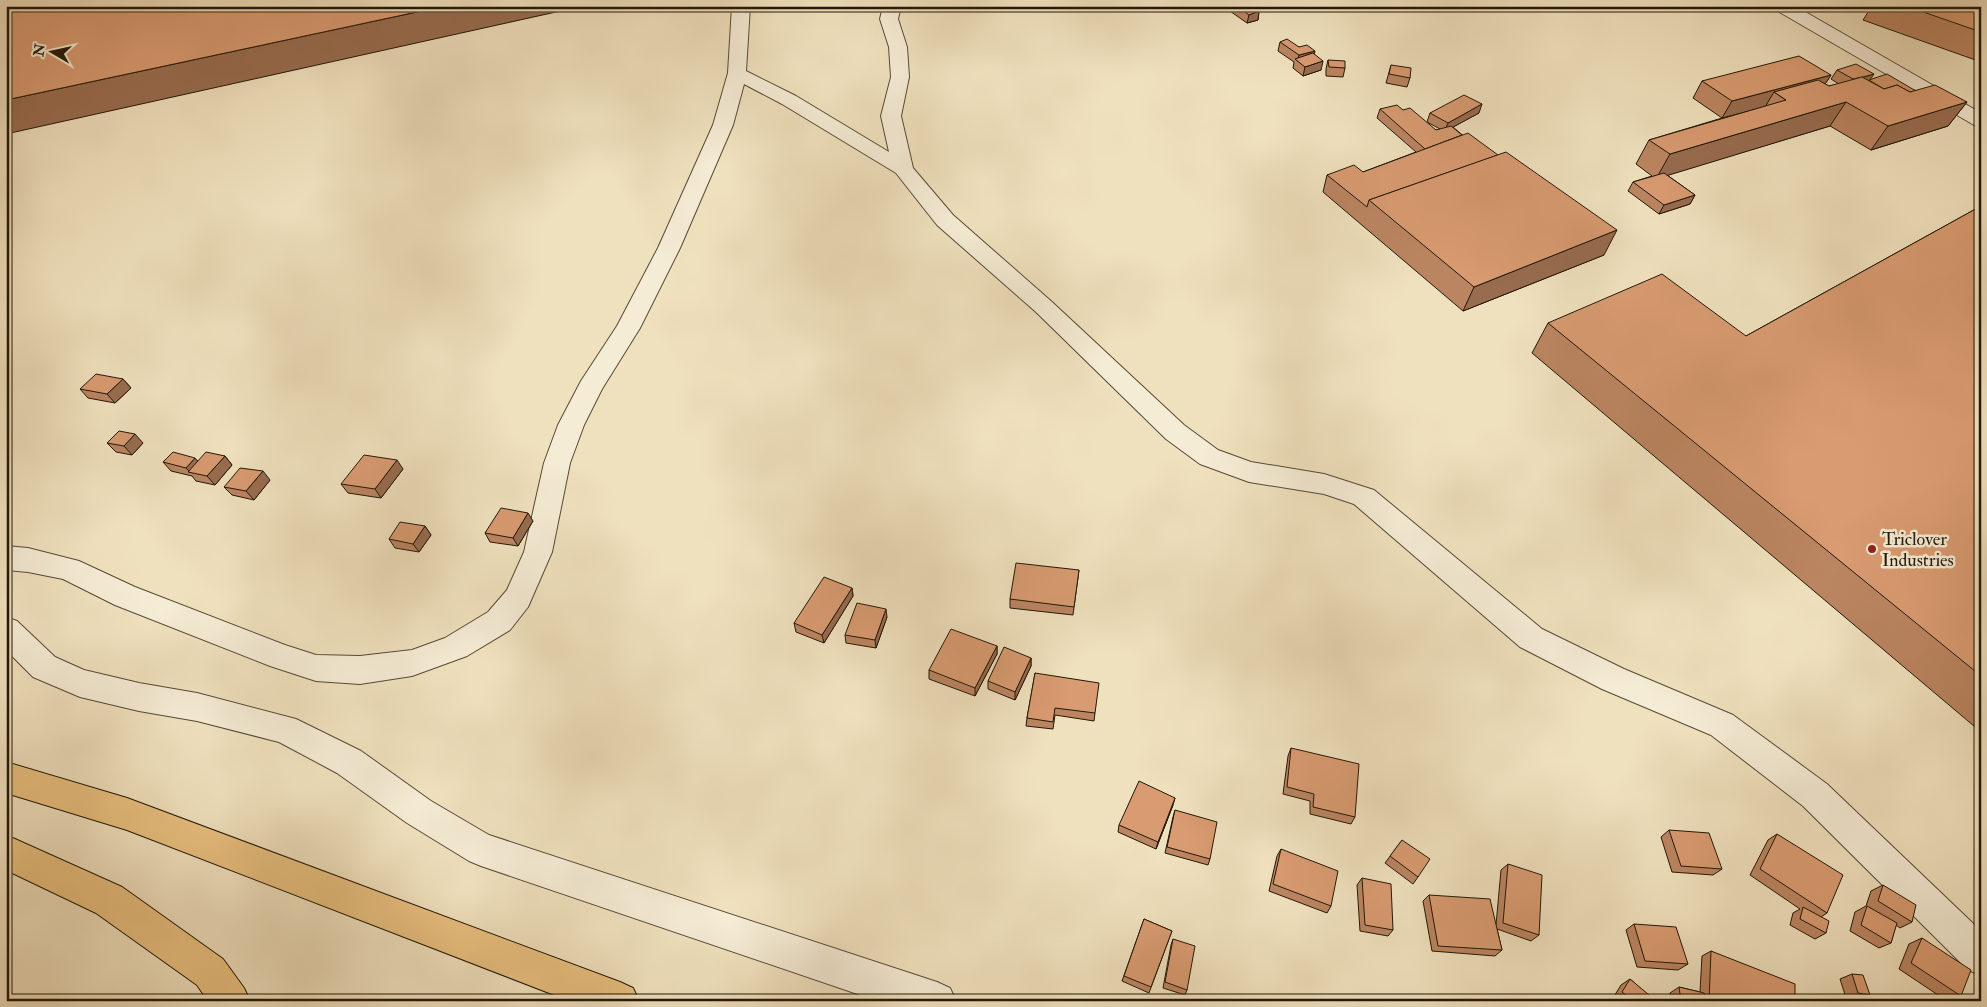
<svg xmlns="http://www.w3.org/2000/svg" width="1987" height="1007" viewBox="0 0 1987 1007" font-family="'IM FELL Double Pica',serif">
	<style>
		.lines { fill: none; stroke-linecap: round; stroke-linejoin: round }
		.lane-casing { stroke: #564a35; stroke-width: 2 }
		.highway-casing { stroke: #221707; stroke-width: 2 }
		.lane { fill: #f5ecd5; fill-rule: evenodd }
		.highway { fill: #e8c07f; fill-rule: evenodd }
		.wall { fill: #bb8561; stroke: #221707 }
		.shaded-wall { fill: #986c4f; stroke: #221707 }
		.building { fill: #d99b71; stroke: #221707 }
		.poi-dot { fill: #8f2418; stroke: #f5ecd5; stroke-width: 2 }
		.labels { text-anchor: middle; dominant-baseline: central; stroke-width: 5; stroke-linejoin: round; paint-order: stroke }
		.poi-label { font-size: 18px; fill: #221707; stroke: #f5ecd5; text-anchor: start }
	</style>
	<rect width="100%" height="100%" fill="#f0e1be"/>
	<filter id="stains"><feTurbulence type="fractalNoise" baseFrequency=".004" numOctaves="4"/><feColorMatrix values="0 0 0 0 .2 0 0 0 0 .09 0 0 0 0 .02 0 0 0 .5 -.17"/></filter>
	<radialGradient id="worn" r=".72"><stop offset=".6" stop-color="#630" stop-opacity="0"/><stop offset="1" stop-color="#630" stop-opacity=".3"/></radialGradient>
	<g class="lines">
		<defs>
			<g id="lane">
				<polygon points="732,6 750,6 746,71 796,96 889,152 881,116 891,77 889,47 880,19 883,6 901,6 898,19 907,47 909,77 901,116 913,168 953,215 1052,302 1184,425 1218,450 1251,462 1324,474 1374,490 1542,629 1624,669 1733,715 1827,784 1981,931 1981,975 1968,970 1803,806 1711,735 1602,689 1520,647 1354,504 1324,494 1249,482 1200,464 1166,439 1036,312 937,225 896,173 782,104 744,84 733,125 680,248 640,328 602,389 584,425 570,463 552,552 528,607 510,630 467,656 412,676 360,684 316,681 270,666 115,605 63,579 28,572 6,570 6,546 28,548 79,561 135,587 285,645 316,655 360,656 412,650 445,638 488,612 507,590 524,552 544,463 558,425 581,381 617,326 658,248 713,125 728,73"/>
				<polygon points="1774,6 1795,6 1981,113 1981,127 1974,125 1776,10"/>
				<polygon points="6,617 17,621 55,657 84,670 139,683 197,693 296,719 361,751 431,801 489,835 937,982 950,988 956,1001 878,1001 481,866 469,861 407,823 337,773 279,742 197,721 139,711 80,697 33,677 6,650"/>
			</g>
			<g id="highway">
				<polygon points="6,762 127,798 620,982 633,988 639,1001 570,1001 127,830 6,793"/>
				<polygon points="6,835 122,887 223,959 244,988 250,1001 208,1001 197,985 96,913 6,870"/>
			</g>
		</defs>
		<use href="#lane" class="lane-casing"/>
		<use href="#highway" class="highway-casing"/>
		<use href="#lane" class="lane"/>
		<use href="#highway" class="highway"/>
	</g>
	<g class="wall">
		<polygon points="1227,6 1252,6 1259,11 1258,20 1247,23 1227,9"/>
		<polygon points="1872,6 1981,6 1981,62 1863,20"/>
		<polygon points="1280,42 1299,47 1314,54 1321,70 1303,76 1293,68 1294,62 1278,51"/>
		<polygon points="1328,60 1345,68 1343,77 1326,76 1326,69"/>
		<polygon points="1391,65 1410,78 1407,87 1386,83"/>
		<polygon points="1837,70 1870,80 1967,102 1948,126 1871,150 1830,126 1667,175 1695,195 1690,204 1659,214 1628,191 1633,182 1652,176 1636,164 1649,140 1722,118 1693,98 1702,81 1831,75 1825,84 1829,86 1839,84 1831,79"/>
		<polygon points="1380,109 1403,110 1436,130 1440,129 1427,122 1430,113 1479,113 1453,127 1604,255 1463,311 1323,192 1327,175 1363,172 1416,152 1377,118"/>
		<polygon points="1981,206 1981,732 1532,353 1548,323 1746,336"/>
		<polygon points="123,379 131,388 115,403 88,398 80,389"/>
		<polygon points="107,443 143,443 132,455 116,452"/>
		<polygon points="225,456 232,465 215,485 196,481 192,476 171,471 163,462 198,461"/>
		<polygon points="403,469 381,498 348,493 341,484"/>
		<polygon points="270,480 254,500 232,495 224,487"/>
		<polygon points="533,521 518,546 490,542 485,533"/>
		<polygon points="425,526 431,535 419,552 395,548 389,539"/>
		<polygon points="1079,570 1073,615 1010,608 1010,599"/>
		<polygon points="852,588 853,596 824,643 796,632 794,623"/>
		<polygon points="887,617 876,648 846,643 845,635"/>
		<polygon points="997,646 997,654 975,696 929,679 929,670"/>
		<polygon points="1031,658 1031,666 1015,700 988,689 988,681"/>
		<polygon points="1035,673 1095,713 1094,721 1055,715 1053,729 1026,726 1027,718"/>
		<polygon points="1291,748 1355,817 1351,824 1310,814 1310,801 1283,794 1288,756"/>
		<polygon points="1173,805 1156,849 1118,832 1119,825"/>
		<polygon points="1175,810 1210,859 1208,865 1165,853 1173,817"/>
		<polygon points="1669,830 1722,869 1713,875 1672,872 1661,837"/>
		<polygon points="1777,834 1827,913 1821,917 1826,933 1815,939 1790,925 1793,913 1800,909 1750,875 1768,840"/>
		<polygon points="1402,840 1418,877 1413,884 1385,863"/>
		<polygon points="1281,849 1331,906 1327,913 1269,891 1277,856"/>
		<polygon points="1508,864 1539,935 1531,941 1497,929 1502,950 1495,956 1432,951 1423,901 1429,895 1496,925 1501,870"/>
		<polygon points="1362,878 1393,930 1388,936 1360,931 1357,885"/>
		<polygon points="1883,885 1912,922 1900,928 1896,925 1891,943 1879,948 1850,931 1855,912 1866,906 1871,891"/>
		<polygon points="1144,919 1172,931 1149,993 1122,981"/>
		<polygon points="1634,924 1688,964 1678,970 1637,967 1626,930"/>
		<polygon points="1922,938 1961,996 1949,1001 1947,1001 1899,969 1909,944"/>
		<polygon points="1173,939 1187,990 1185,995 1163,988 1171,945"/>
		<polygon points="1711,951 1795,1001 1671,1001 1670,993 1679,987 1700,992 1702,956"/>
		<polygon points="1852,974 1870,995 1857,1000 1846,998 1840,979"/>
		<polygon points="1630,979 1655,1001 1617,1001 1613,998 1621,985"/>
	</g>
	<g class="shaded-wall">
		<polygon points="445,6 583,6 6,134 6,100"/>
		<polygon points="1259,11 1258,20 1247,23 1249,15"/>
		<polygon points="1315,51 1313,60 1297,61 1299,55"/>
		<polygon points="1323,61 1321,70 1303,76 1305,67"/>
		<polygon points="1874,74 1868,83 1855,80"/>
		<polygon points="1831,75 1820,92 1786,100 1774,92 1765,107 1722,118 1732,101"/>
		<polygon points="1846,102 1830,126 1656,179 1670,154"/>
		<polygon points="1967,102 1948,126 1871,150 1888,126"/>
		<polygon points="1482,104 1479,113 1444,132 1448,123"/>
		<polygon points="1695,195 1690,204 1659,214 1664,205"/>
		<polygon points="1617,230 1604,255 1463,311 1474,287"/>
		<polygon points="123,379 131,388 115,403 107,394"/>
		<polygon points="135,434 143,443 132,455 124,446"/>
		<polygon points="225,456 232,465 215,485 207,476"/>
		<polygon points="195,458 203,467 190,472 186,468"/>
		<polygon points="397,460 403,469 381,498 375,489"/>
		<polygon points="263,471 270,480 254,500 246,491"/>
		<polygon points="528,513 533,521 518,546 513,538"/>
		<polygon points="425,526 431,535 419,552 413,544"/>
		<polygon points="852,588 853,596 824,643 822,635"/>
		<polygon points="886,609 887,617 876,648 875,640"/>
		<polygon points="997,646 997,654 975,696 975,688"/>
		<polygon points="1031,658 1031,666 1015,700 1015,692"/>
		<polygon points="1175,798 1173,805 1156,849 1158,842"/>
	</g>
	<g class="building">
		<polygon points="9,6 445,6 6,100 6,7"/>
		<polygon points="1237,6 1252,6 1259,11 1249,15"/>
		<polygon points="1906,6 1981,6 1981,32"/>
		<polygon points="1287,39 1299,47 1307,45 1315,51 1299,55 1280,42"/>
		<polygon points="1313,53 1323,61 1305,67 1295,59"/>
		<polygon points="1799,56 1831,75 1732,101 1702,81"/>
		<polygon points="1328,60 1345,61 1345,68 1329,67"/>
		<polygon points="1856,64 1874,74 1863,77 1862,77 1853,79 1837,70"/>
		<polygon points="1391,65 1411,68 1410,78 1389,74"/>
		<polygon points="1887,74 1916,91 1910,92 1897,85 1884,89 1869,80"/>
		<polygon points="1862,77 1884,89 1897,85 1910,92 1935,85 1967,102 1888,126 1846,102 1670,154 1649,140 1786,100 1774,92 1818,80 1829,86"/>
		<polygon points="1464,95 1482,104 1448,123 1430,113"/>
		<polygon points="1397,105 1403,110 1410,108 1436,130 1451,126 1462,135 1425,149 1380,109"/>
		<polygon points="1468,133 1498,155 1369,200 1367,207 1327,175 1354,165 1363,172"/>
		<polygon points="1506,152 1617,230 1474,287 1369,200"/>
		<polygon points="1664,173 1695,195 1664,205 1633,182"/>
		<polygon points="1981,206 1981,676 1548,323 1662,274 1746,336"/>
		<polygon points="96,374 123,379 107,394 80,389"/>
		<polygon points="119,431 135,434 124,446 107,443"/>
		<polygon points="173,452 195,458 186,468 163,462"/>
		<polygon points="206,452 225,456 207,476 188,472"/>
		<polygon points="364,455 397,460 375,489 341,484"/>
		<polygon points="240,468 263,471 246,491 224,487"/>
		<polygon points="501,508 528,513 513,538 485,533"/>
		<polygon points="400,522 425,526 413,544 389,539"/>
		<polygon points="1016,563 1079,570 1074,607 1010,599"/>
		<polygon points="824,577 852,588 822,635 794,623"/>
		<polygon points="857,603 886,609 875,640 845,635"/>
		<polygon points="951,629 997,646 975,688 929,670"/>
		<polygon points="1004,647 1031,658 1015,692 988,681"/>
		<polygon points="1035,673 1099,683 1095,713 1055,708 1053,722 1027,718"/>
		<polygon points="1291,748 1359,764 1355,817 1313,807 1314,794 1287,787"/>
		<polygon points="1139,781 1175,798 1158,842 1119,825"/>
		<polygon points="1175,810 1217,822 1210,859 1167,847"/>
		<polygon points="1669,830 1709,833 1722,869 1681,866"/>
		<polygon points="1777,834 1843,875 1827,913 1760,869"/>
		<polygon points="1402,840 1430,859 1418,877 1390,856"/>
		<polygon points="1281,849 1338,871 1331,906 1273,884"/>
		<polygon points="1508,864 1542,875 1539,935 1503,923"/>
		<polygon points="1362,878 1391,884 1393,930 1365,925"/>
		<polygon points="1883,885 1916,905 1912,922 1878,901"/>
		<polygon points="1429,895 1490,899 1502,950 1438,946"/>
		<polygon points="1867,906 1897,923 1891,943 1861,925"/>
		<polygon points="1803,907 1829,921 1826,933 1800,919"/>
		<polygon points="1144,919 1172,931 1151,987 1124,976"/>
		<polygon points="1634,924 1676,927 1688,964 1645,961"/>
		<polygon points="1922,938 1971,970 1961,996 1911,963"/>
		<polygon points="1173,939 1195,946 1187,990 1165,982"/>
		<polygon points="1711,951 1795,984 1795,1001 1709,1001"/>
		<polygon points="1852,974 1863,975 1870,995 1858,993"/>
		<polygon points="1630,979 1655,1000 1655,1001 1633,1001 1622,992"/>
		<polygon points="1679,987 1704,993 1705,1001 1681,1001"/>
	</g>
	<circle class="poi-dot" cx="1872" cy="549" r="5"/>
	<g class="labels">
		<g class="poi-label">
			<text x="1882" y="539">Triclover<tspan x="1882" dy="21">Industries</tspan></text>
		</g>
	</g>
	<rect width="1987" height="1007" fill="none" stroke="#f0e1be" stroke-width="25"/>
	<rect x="8" y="8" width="1972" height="992" fill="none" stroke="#221707" stroke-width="2.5"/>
	<rect x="12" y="12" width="1962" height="982" fill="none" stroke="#221707"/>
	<g transform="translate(52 52) rotate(279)" stroke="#f5ecd5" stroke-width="4" paint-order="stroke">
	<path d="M0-4L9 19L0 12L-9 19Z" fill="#221707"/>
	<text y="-8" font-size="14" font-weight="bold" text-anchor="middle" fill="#221707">N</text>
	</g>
	<rect width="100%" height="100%" filter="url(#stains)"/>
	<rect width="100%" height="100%" fill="url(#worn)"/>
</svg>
